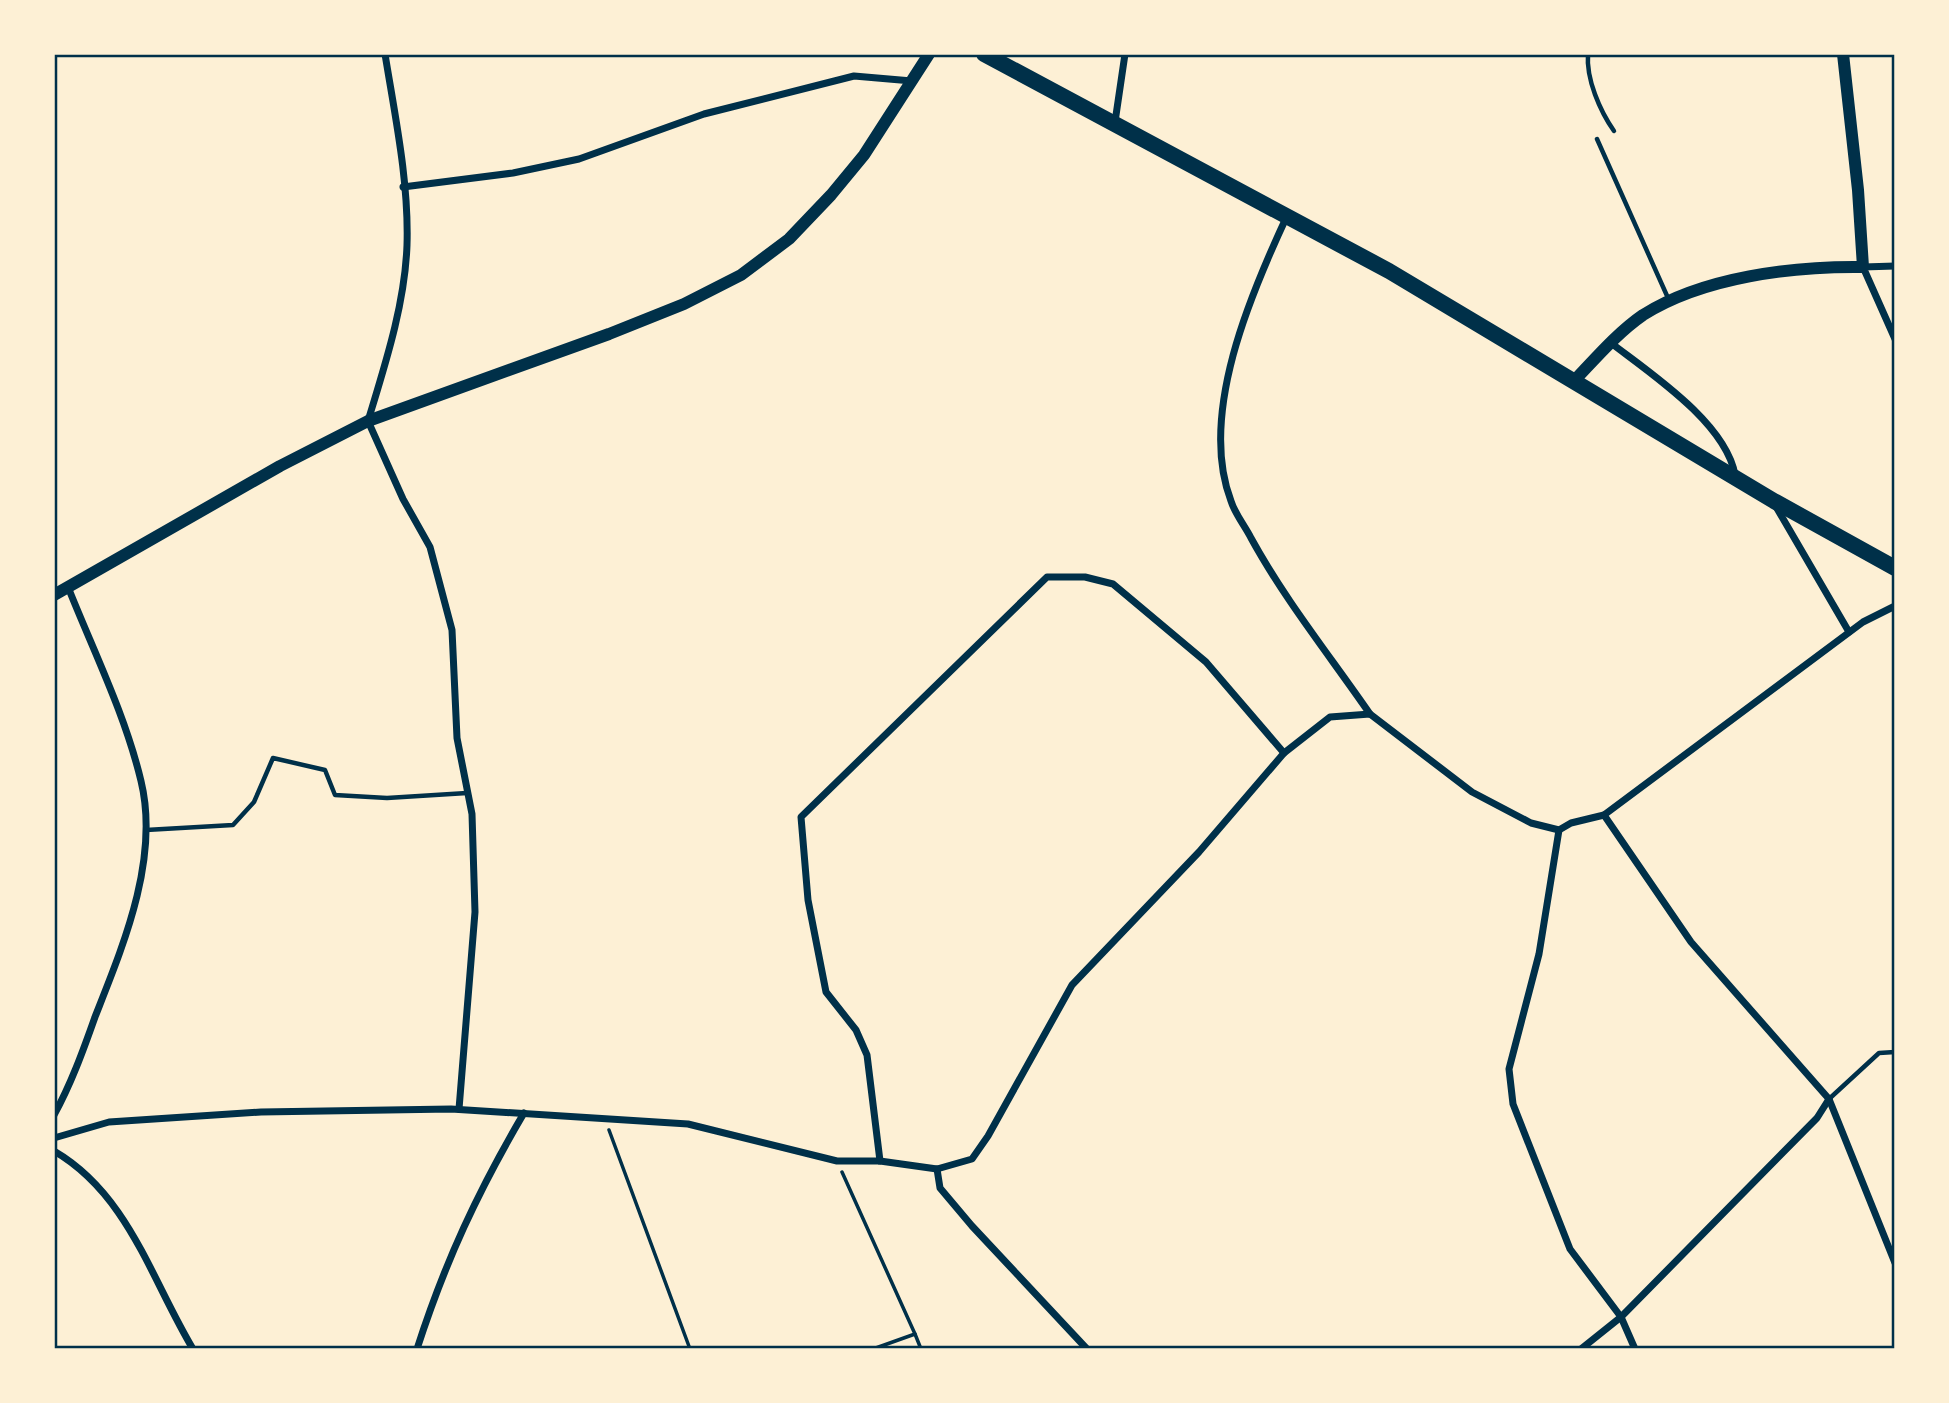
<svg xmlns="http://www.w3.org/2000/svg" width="1949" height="1403" viewBox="0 0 1949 1403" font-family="Poppins,sans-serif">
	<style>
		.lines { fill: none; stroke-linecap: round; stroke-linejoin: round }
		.path { stroke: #003049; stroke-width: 3.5 }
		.service { stroke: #003049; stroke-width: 4.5 }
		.minor { stroke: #003049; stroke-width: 7 }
		.tertiary { stroke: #003049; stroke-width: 12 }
		.trunk { stroke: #003049; stroke-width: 16 }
		.neatline { fill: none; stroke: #003049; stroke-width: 2.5 }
	</style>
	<rect width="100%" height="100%" fill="#fdf0d5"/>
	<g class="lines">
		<g class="path">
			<polyline points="609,1130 690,1349"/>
			<polyline points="842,1172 915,1334 873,1349"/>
			<polyline points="915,1334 921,1349"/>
		</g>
		<g class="service">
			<path d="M 1588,54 C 1586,79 1600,111 1614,131"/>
			<polyline points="1597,139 1668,298"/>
			<polyline points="146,830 233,825 254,802 273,758 325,770 335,795 387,798 467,793"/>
			<polyline points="1829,1099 1879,1053 1895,1052"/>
		</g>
		<g class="minor">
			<path d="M 385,54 C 395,116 409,182 407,245 C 405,304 385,365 368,421 L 403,499 L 430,547 L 452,630 L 457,738 L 472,814 L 475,912 L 459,1109"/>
			<polyline points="1115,122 1125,54"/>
			<polyline points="403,187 513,173 579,159 704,114 854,76 912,81"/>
			<path d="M 1287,216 C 1251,293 1198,415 1231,501 C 1235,514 1245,526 1251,538 C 1285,600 1330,656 1370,714"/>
			<polyline points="1895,266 1863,267 1895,339"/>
			<path d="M 1611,343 C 1650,373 1726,423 1735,475"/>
			<polyline points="1775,505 1849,632"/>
			<polyline points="1604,815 1691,942 1829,1099 1895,1263"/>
			<polyline points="1559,830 1539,954 1509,1069 1513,1104 1570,1249 1621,1317 1635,1349"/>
			<path d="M 54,1115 C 71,1084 83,1051 95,1017 C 123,946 160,859 141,781 C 125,714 93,650 68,587"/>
			<polyline points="54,1138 109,1122 261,1112 451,1109 688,1124 837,1161 880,1161 937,1169 972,1159 988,1136 1072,985 1199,852 1284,753 1330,717 1370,714 1472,792 1531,823 1559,830 1571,823 1604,815 1863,622 1895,606"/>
			<path d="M 54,1151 C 128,1194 151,1279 193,1349"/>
			<polyline points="880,1161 867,1055 856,1030 826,992 808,900 801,817 1047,577 1085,577 1113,584 1206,662 1284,753"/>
			<polyline points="937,1169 940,1188 972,1226 1087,1349"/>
			<path d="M 417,1349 C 445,1262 478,1191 524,1113"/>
			<polyline points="1581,1349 1621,1317 1817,1118 1829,1099"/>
		</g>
		<g class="tertiary">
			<path d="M 1573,382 C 1595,359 1617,333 1643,315 C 1703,277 1793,266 1863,267 L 1858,190 L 1843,54"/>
			<polyline points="54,595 280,466 368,421 609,334 684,304 741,275 789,239 831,195 864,155 929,54"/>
		</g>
		<polyline class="trunk" points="984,54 1389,271 1774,501 1895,568"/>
	</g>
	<rect width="1949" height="1403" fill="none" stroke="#fdf0d5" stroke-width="112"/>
	<rect x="56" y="56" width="1837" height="1291" class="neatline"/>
</svg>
